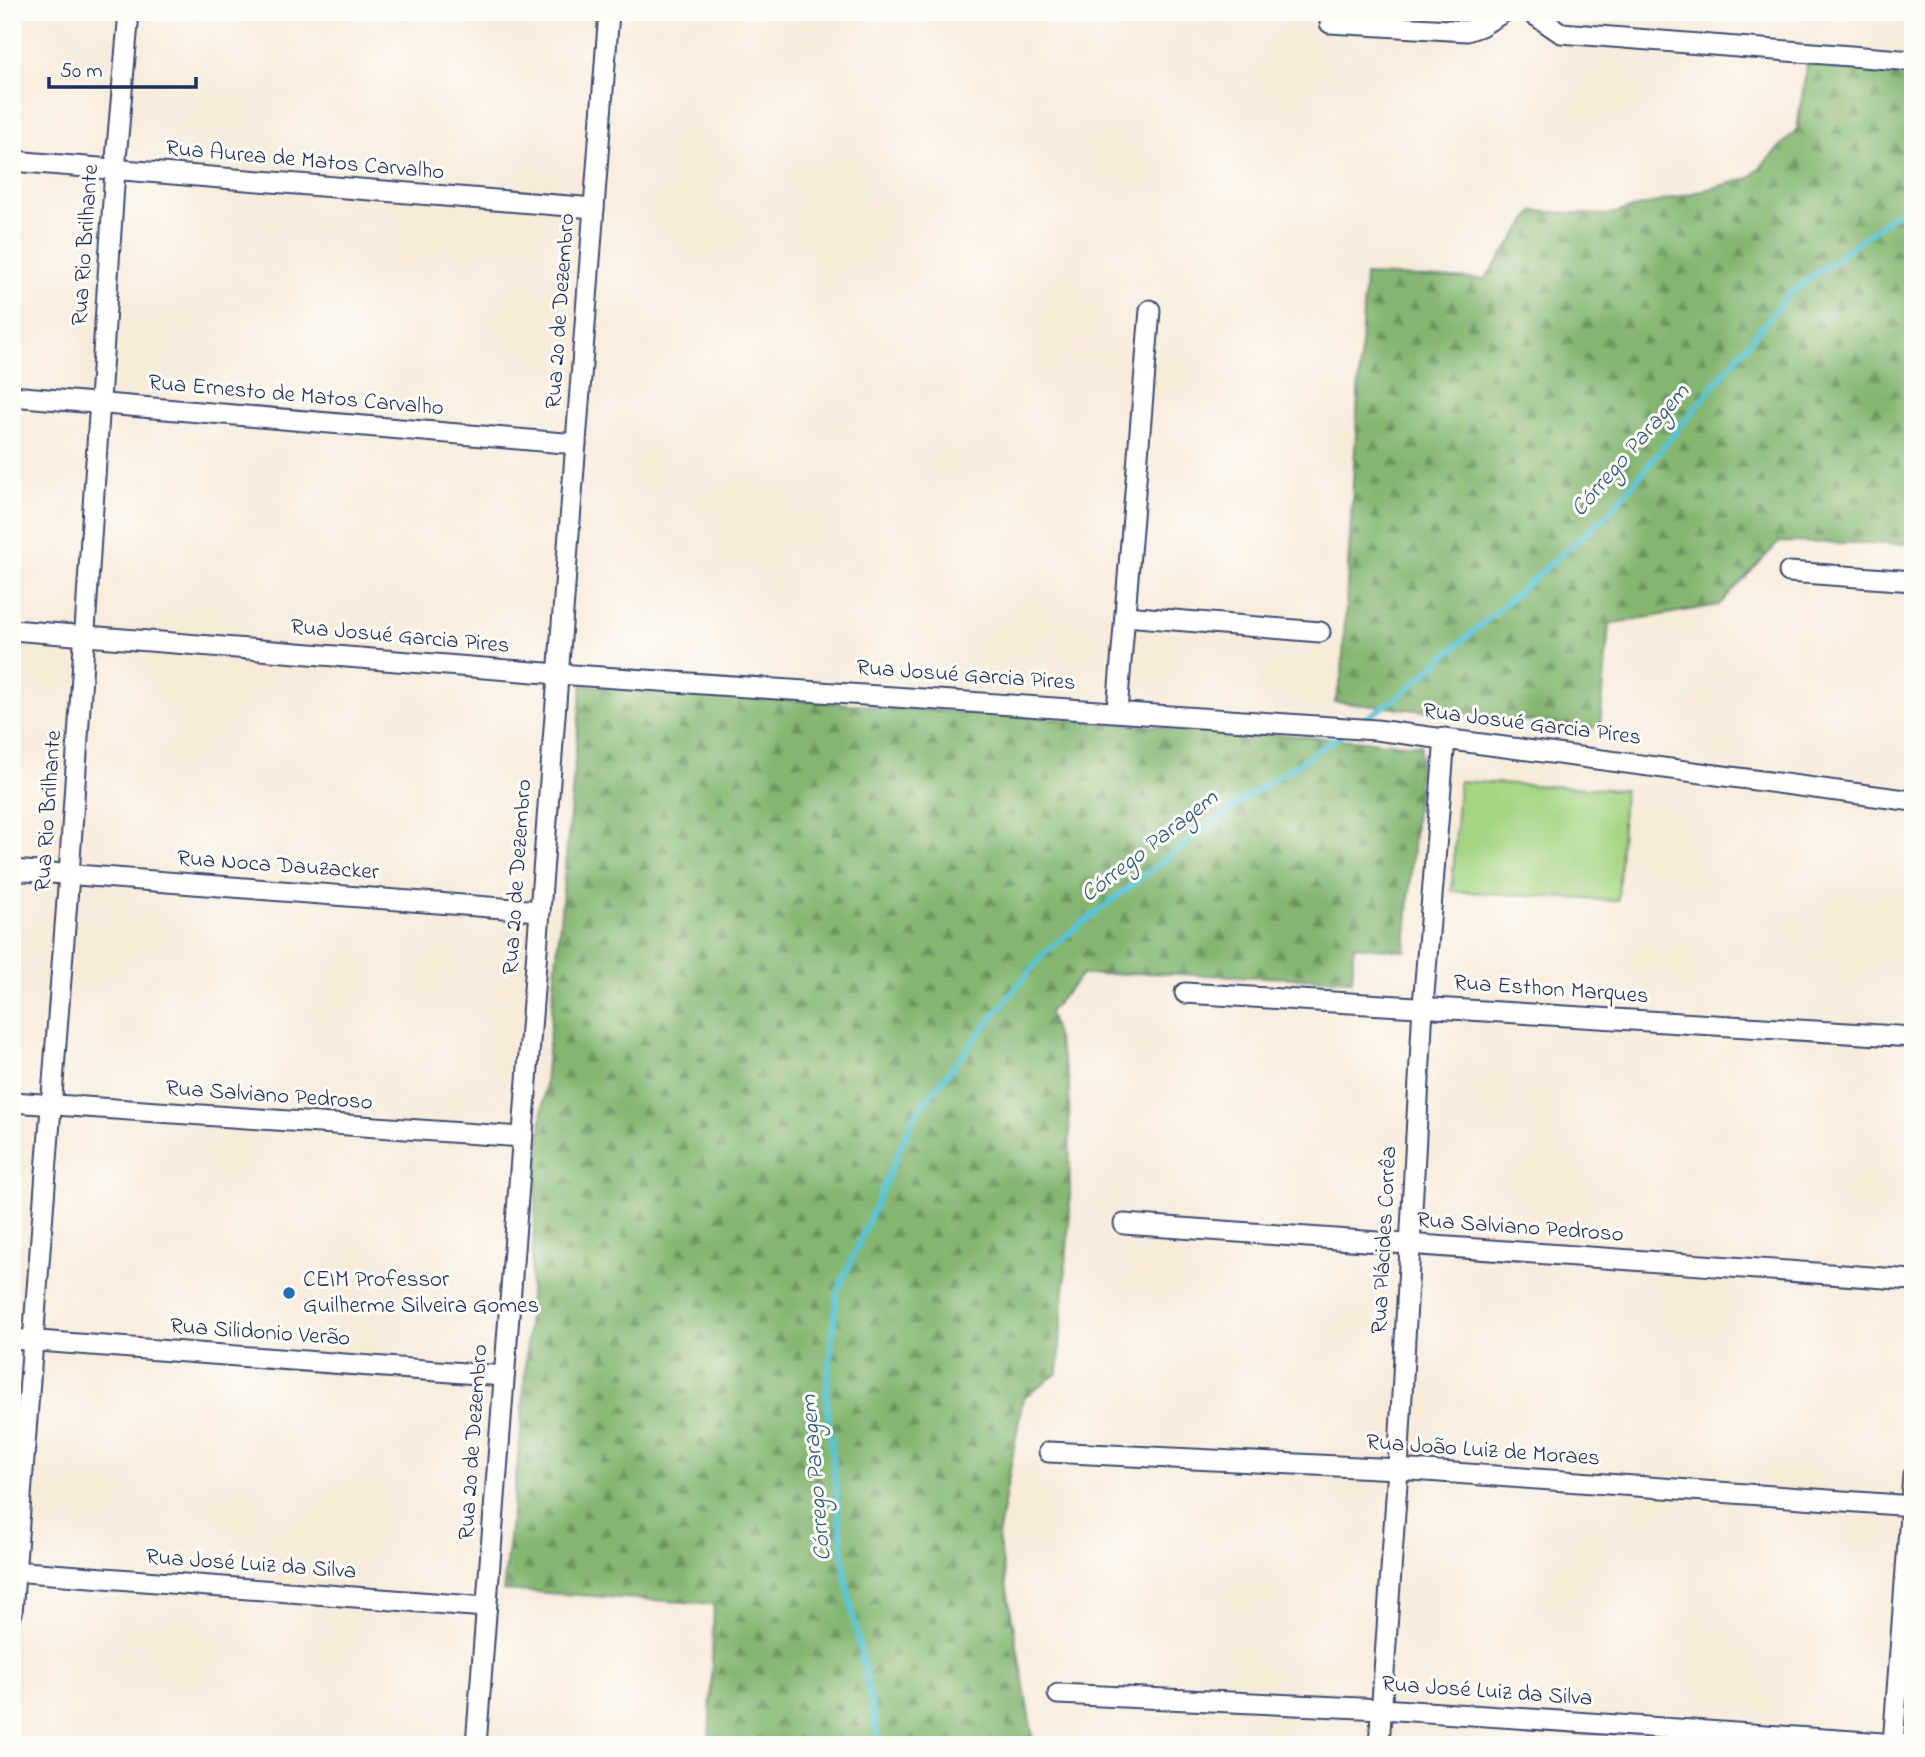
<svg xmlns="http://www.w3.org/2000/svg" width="1925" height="1757" viewBox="0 0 1925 1757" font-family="'Indie Flower',sans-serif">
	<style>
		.forest { fill: url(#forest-firs); stroke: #507267; stroke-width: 2 }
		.pitch { fill: #a5d482; stroke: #608270; stroke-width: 2 }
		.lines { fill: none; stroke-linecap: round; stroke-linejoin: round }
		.stream { stroke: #58c4d3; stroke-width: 6 }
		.minor-casing { stroke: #3c4b71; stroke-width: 23 }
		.minor { stroke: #fff; stroke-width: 19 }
		.poi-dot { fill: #1f6fb2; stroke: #fdfcf7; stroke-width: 2.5 }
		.labels { text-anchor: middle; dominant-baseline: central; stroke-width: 6; stroke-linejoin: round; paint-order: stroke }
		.street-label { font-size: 23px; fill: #1b2f5e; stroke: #fdfcf7 }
		.poi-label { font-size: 23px; fill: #1b2f5e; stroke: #fdfcf7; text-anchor: start }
		.water-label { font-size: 24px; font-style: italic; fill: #2d5c81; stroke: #fdfcf7 }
	</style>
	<defs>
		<pattern id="forest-firs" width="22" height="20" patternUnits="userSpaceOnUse" patternTransform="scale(1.75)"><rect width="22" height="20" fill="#84b670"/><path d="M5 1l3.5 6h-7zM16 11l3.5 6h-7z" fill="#6b945f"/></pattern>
	</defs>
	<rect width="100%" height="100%" fill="#fdfcf7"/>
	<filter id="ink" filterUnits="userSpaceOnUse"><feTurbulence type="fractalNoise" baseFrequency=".0143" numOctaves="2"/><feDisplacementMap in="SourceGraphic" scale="14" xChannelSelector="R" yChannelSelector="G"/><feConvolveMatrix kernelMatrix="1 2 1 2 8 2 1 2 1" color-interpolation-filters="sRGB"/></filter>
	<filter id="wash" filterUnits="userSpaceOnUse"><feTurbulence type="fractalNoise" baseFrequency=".00686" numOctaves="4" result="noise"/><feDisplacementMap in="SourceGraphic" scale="28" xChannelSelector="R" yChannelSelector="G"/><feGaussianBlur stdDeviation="1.57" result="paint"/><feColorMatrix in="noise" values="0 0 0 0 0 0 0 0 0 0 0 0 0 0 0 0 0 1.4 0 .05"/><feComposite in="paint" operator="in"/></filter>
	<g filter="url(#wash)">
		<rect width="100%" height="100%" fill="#f9ebda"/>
		<g class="forest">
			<polygon points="1807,64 1913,69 1913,544 1779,542 1719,605 1609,624 1600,728 1335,702 1342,674 1365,275 1485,279 1534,211 1607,215 1750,178 1797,129"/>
			<polygon points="582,685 1421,745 1405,951 1354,946 1352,980 1146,973 1082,975 1049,1012 1069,1081 1070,1210 1058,1373 1023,1398 998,1537 1034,1745 709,1745 714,1604 503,1590 521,1432 540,1137"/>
		</g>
		<polygon class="pitch" points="1459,781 1624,790 1618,901 1452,891"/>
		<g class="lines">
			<g class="stream">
				<polyline points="1360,722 1397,698 1609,513 1787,296 1913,200"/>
				<polyline points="880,1745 846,1581 826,1398 837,1293 915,1114 1045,952 1237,804 1342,734"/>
			</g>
		</g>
	</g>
	<g filter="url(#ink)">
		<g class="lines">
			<defs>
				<g id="minor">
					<polyline points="1530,12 1561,33 1913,61"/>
					<polyline points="1330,23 1467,31 1481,26 1504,12"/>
					<polyline points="12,161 594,208"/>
					<polyline points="12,396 576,444"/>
					<polyline points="1789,572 1913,581"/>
					<polyline points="1125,616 1320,632"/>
					<polyline points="12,630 558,674 1376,730 1913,801"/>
					<polyline points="1117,711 1150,310"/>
					<polyline points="12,870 540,911"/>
					<polyline points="1185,993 1913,1037"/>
					<polyline points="12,1102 522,1137"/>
					<polyline points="1124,1224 1913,1280"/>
					<polyline points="12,1339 504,1376"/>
					<polyline points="1049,1452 1398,1469 1913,1506"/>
					<polyline points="12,1571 486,1607"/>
					<polyline points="12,1613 69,875 115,170 129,12"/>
					<polyline points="1058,1694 1382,1709 1912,1745"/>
					<polyline points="476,1745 609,12"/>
					<polyline points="1379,1745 1398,1469 1423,1006 1445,738"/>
					<polyline points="1893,1745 1913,1475"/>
				</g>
			</defs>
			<use href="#minor" class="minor-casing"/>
			<use href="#minor" class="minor"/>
		</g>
	</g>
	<circle class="poi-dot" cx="289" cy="1293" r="7"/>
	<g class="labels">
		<g class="street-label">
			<text transform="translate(305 161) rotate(5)">Rua Aurea de Matos Carvalho</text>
			<text transform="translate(86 245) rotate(-86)">Rua Rio Brilhante</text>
			<text transform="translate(561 311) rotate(-86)">Rua 20 de Dezembro</text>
			<text transform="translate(296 396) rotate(5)">Rua Ernesto de Matos Carvalho</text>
			<text transform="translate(400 637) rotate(5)">Rua Josué Garcia Pires</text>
			<text transform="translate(966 676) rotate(4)">Rua Josué Garcia Pires</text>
			<text transform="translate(1532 725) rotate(7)">Rua Josué Garcia Pires</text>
			<text transform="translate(49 811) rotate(-86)">Rua Rio Brilhante</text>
			<text transform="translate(278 866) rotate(4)">Rua Noca Dauzacker</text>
			<text transform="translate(518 877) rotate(-86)">Rua 20 de Dezembro</text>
			<text transform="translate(1551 990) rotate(4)">Rua Esthon Marques</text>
			<text transform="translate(269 1096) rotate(4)">Rua Salviano Pedroso</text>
			<text transform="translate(1520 1228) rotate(4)">Rua Salviano Pedroso</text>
			<text transform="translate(1385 1240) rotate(-87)">Rua Plácides Corrêa</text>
			<text transform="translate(260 1333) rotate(4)">Rua Silidonio Verão</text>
			<text transform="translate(474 1442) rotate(-86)">Rua 20 de Dezembro</text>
			<text transform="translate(1483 1451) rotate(4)">Rua João Luiz de Moraes</text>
			<text transform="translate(251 1565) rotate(4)">Rua José Luiz da Silva</text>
			<text transform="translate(1487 1692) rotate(4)">Rua José Luiz da Silva</text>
		</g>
		<g class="poi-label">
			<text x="303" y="1280">CEIM Professor<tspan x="303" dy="26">Guilherme Silveira Gomes</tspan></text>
		</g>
		<g class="water-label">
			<text transform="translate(1631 451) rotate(-49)">Córrego Paragem</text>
			<text transform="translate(1150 847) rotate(-38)">Córrego Paragem</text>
			<text transform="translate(817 1478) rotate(-95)">Córrego Paragem</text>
		</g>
	</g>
	<rect width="1925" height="1757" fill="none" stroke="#fdfcf7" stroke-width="42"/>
	<path d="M49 77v10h147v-10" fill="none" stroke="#1b2f5e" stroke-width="3.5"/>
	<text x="60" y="77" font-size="21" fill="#1b2f5e" stroke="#fdfcf7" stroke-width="5" paint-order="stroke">50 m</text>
</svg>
